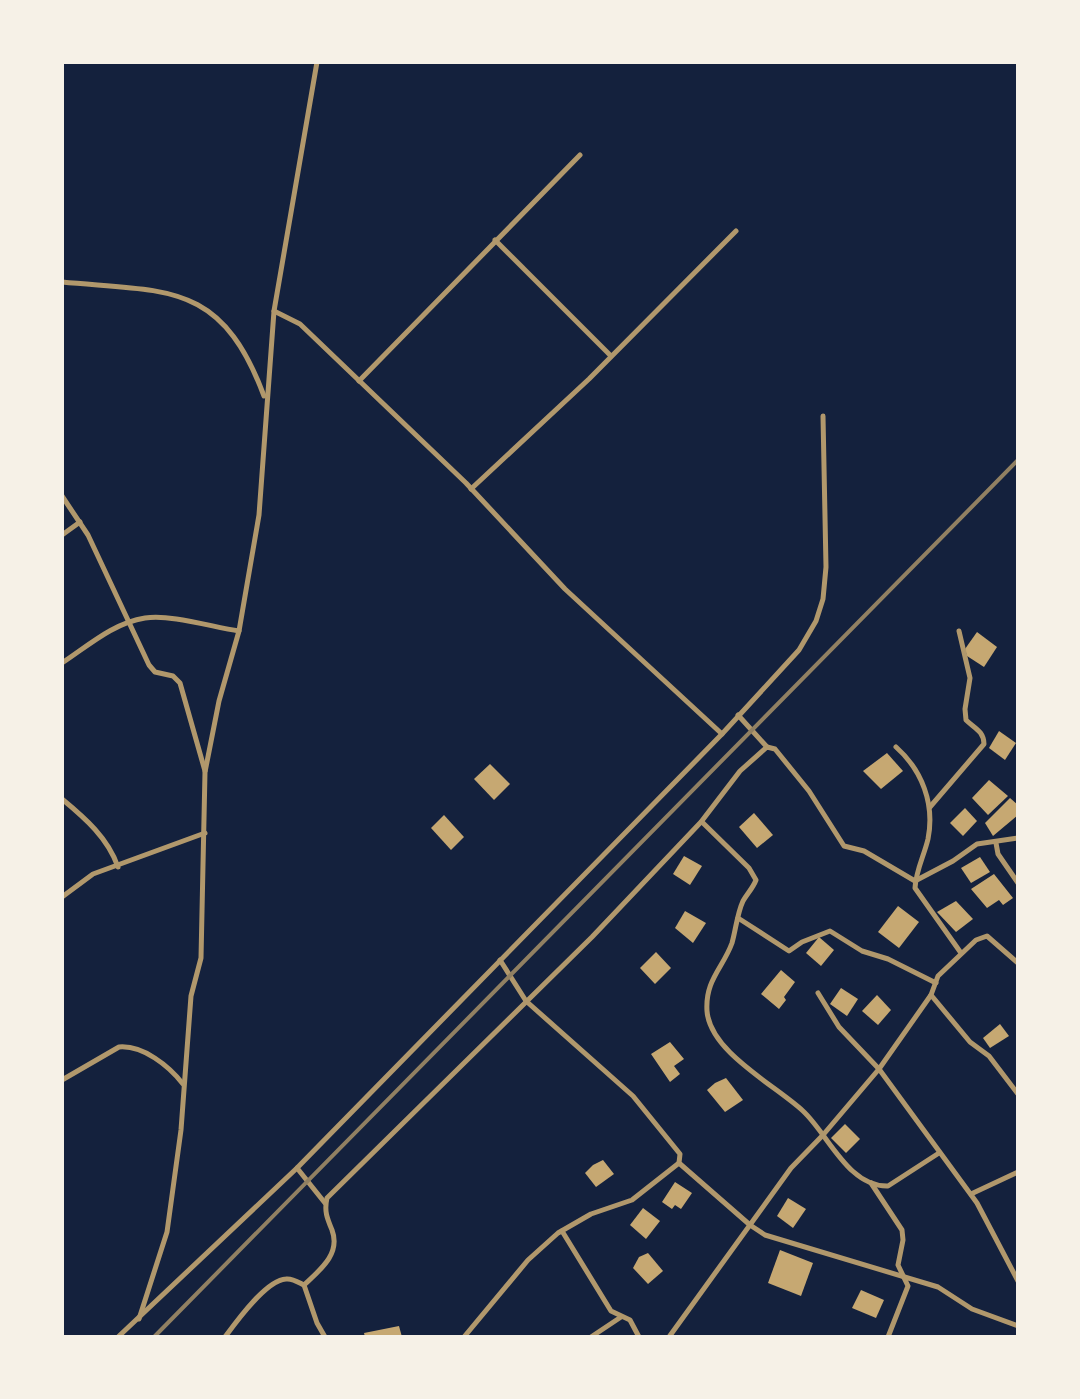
<svg xmlns="http://www.w3.org/2000/svg" width="1080" height="1399" viewBox="0 0 1080 1399" font-family="Cabin,sans-serif">
	<style>
		.building { fill: #c6a872 }
		.lines { fill: none; stroke-linecap: round; stroke-linejoin: round }
		.minor { stroke: #b1986c; stroke-width: 5 }
		.rail { stroke: #918062; stroke-width: 4 }
	</style>
	<rect width="100%" height="100%" fill="#14213d"/>
	<g class="building">
		<polygon points="977,632 997,647 984,667 967,656 965,649"/>
		<polygon points="999,731 1016,743 1005,760 989,748"/>
		<polygon points="887,753 903,771 881,789 863,771"/>
		<polygon points="490,764 510,784 494,800 474,779"/>
		<polygon points="989,780 1008,796 988,815 972,798"/>
		<polygon points="1010,798 1018,805 1018,815 993,836 985,823"/>
		<polygon points="965,808 977,821 963,836 950,823"/>
		<polygon points="754,813 773,835 757,848 739,827"/>
		<polygon points="444,815 464,837 451,850 431,828"/>
		<polygon points="684,856 702,866 690,885 673,874"/>
		<polygon points="980,857 990,872 971,883 961,868"/>
		<polygon points="994,874 1013,898 1003,905 999,900 987,908 971,889"/>
		<polygon points="956,901 973,919 956,932 937,912"/>
		<polygon points="898,906 919,922 899,948 878,932"/>
		<polygon points="685,911 706,923 693,943 675,928"/>
		<polygon points="819,937 834,950 821,966 806,953"/>
		<polygon points="656,952 671,968 655,984 640,968"/>
		<polygon points="781,970 795,982 784,997 786,1000 779,1009 761,994"/>
		<polygon points="841,988 858,999 847,1016 830,1004"/>
		<polygon points="877,995 891,1010 878,1025 862,1011"/>
		<polygon points="1000,1024 1009,1036 990,1048 983,1038"/>
		<polygon points="670,1042 684,1059 674,1066 680,1074 670,1082 651,1054"/>
		<polygon points="726,1078 743,1100 725,1112 707,1090 715,1083"/>
		<polygon points="845,1124 860,1139 846,1153 831,1138"/>
		<polygon points="603,1160 614,1174 596,1187 585,1173 593,1165"/>
		<polygon points="675,1182 692,1193 681,1209 675,1205 672,1209 662,1202"/>
		<polygon points="788,1198 806,1209 793,1228 777,1216"/>
		<polygon points="643,1208 660,1221 646,1239 630,1225"/>
		<polygon points="780,1250 813,1263 801,1296 768,1283"/>
		<polygon points="648,1253 663,1271 648,1284 633,1268 639,1257"/>
		<polygon points="861,1290 884,1300 876,1318 852,1308"/>
		<polygon points="399,1326 402,1337 365,1337 364,1333"/>
	</g>
	<g class="lines">
		<g class="minor">
			<polyline points="495,240 611,356"/>
			<path d="M 62,282 C 168,292 221,281 264,396"/>
			<polyline points="274,311 300,324 466,483 565,589 722,734"/>
			<polyline points="359,381 580,155"/>
			<polyline points="471,489 589,379 736,231"/>
			<polyline points="62,496 88,535 149,665 155,672 173,676 180,683 205,771"/>
			<polyline points="62,535 80,522"/>
			<path d="M 62,663 C 88,646 113,623 145,618 C 171,614 212,627 239,631"/>
			<polyline points="738,715 767,747"/>
			<path d="M 896,747 C 922,770 935,804 928,839 C 924,856 916,870 915,888 L 961,953"/>
			<path d="M 62,799 C 85,818 108,838 118,867"/>
			<path d="M 930,807 L 984,744 C 984,731 974,728 966,720 L 965,709 L 970,678 L 959,631"/>
			<path d="M 702,822 L 749,868 L 756,880 C 753,888 747,894 743,901 C 737,914 736,929 732,943 C 723,968 705,980 707,1011 C 710,1052 775,1085 803,1111 C 828,1134 848,1187 888,1186 L 939,1153"/>
			<polyline points="996,843 998,854 1018,883"/>
			<polyline points="62,897 93,874 205,833"/>
			<polyline points="738,918 789,951 802,942 830,931 862,951 888,959 936,983"/>
			<polyline points="500,960 526,1001 633,1096 680,1154 679,1163 750,1225 765,1235 938,1287 972,1309 1018,1326"/>
			<polyline points="818,993 839,1027 879,1069 977,1203 1018,1281"/>
			<polyline points="931,995 970,1042 989,1056 1018,1094"/>
			<path d="M 62,1080 L 119,1047 C 143,1045 169,1066 183,1084"/>
			<polyline points="297,1168 325,1203"/>
			<polyline points="871,1183 902,1230 903,1240 898,1265 908,1286 888,1337"/>
			<polyline points="971,1194 1018,1172"/>
			<polyline points="562,1231 611,1311 630,1320 639,1337"/>
			<polyline points="304,1285 317,1323 325,1337"/>
			<polyline points="139,1319 167,1232 181,1130 191,996 201,958 205,772 219,701 239,631 259,515 274,311 317,62"/>
			<polyline points="118,1337 297,1168 722,734 799,650 816,621 823,599 826,567 823,416"/>
			<path d="M 225,1337 C 236,1322 266,1280 286,1279 C 292,1278 298,1282 304,1285 C 320,1270 341,1254 332,1230 C 327,1218 324,1211 327,1198 L 592,937 L 701,822 L 740,771 L 767,747 L 775,749 L 809,791 L 844,846 L 864,851 L 915,881 L 953,861 L 977,844 L 1018,838"/>
			<polyline points="464,1337 528,1260 558,1233 591,1214 632,1200 679,1163"/>
			<polyline points="591,1337 621,1317"/>
			<polyline points="669,1337 791,1168 823,1135 879,1069 931,995 938,976 976,940 987,936 1018,963"/>
		</g>
		<polyline class="rail" points="154,1337 1018,460"/>
	</g>
	<rect width="1080" height="1399" fill="none" stroke="#f6f1e7" stroke-width="128"/>
</svg>
